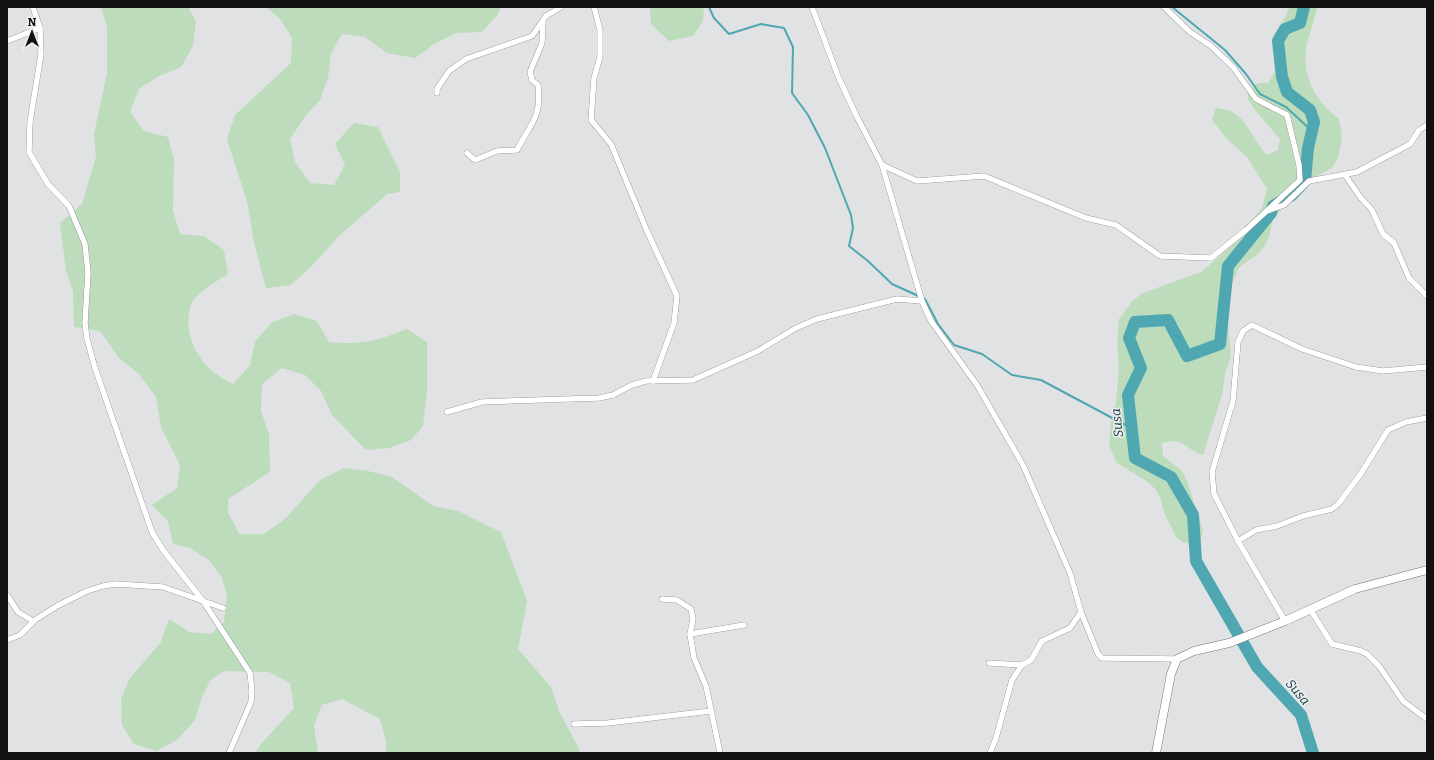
<svg xmlns="http://www.w3.org/2000/svg" width="1434" height="760" viewBox="0 0 1434 760" font-family="Bitter,serif">
	<style>
		.green { fill: #bcdcbb }
		.lines { fill: none; stroke-linecap: round; stroke-linejoin: round }
		.stream { stroke: #4fa7b1; stroke-width: 2 }
		.river { stroke: #4fa7b1; stroke-width: 12 }
		.minor-casing { stroke: #737476; stroke-width: 6 }
		.secondary-casing { stroke: #737476; stroke-width: 9 }
		.minor { stroke: #fff; stroke-width: 5.5 }
		.secondary { stroke: #fff; stroke-width: 8 }
		.labels { text-anchor: middle; dominant-baseline: central; stroke-width: 3; stroke-linejoin: round; paint-order: stroke }
		.water-label { font-size: 13px; font-style: italic; fill: #0b363b; stroke: #eef0f2 }
	</style>
	<rect width="100%" height="100%" fill="#e1e2e4"/>
	<g class="green">
		<path d="M 101,7 L 188,7 L 196,21 L 193,46 L 181,67 L 159,76 L 139,89 L 130,112 L 144,131 L 168,137 L 174,160 L 173,211 L 180,234 L 204,236 L 224,250 L 228,274 C 218,280 195,294 191,305 C 183,329 194,355 212,371 C 218,376 226,380 233,384 L 250,365 L 255,342 L 271,323 L 294,314 L 317,321 L 329,342 C 362,345 377,341 407,329 L 427,342 L 427,391 L 423,426 L 411,440 L 389,448 L 366,450 L 332,415 L 321,391 L 305,375 L 282,368 L 262,384 L 261,411 L 269,434 L 270,472 L 228,499 L 228,512 L 239,534 L 264,534 L 286,518 L 320,480 L 344,468 L 368,471 L 392,477 L 433,506 L 458,511 L 501,532 L 527,601 L 518,649 L 551,687 L 559,711 L 579,749 L 579,753 L 386,753 L 386,742 L 380,719 L 342,699 L 322,705 L 314,725 L 318,753 L 255,753 L 261,744 L 294,708 L 290,683 L 269,672 L 224,671 L 210,681 L 202,697 L 195,720 L 177,740 L 156,751 L 134,744 L 122,725 L 121,699 L 130,678 L 161,642 L 169,619 L 189,632 L 211,634 L 224,622 L 227,595 L 221,576 L 209,560 L 190,548 L 173,544 L 168,521 L 152,505 L 177,488 L 180,465 L 161,427 L 156,397 L 138,373 L 119,358 L 100,331 L 74,327 L 73,291 L 66,271 L 60,223 L 82,204 L 96,157 L 94,134 L 107,73 L 107,26 Z"/>
		<polygon points="266,7 501,7 498,14 482,32 456,33 436,43 415,58 387,53 365,37 342,34 331,54 328,78 320,100 304,118 290,139 295,162 310,183 334,185 345,165 335,144 354,123 378,127 400,172 400,192 387,194 338,237 309,269 290,285 266,288 254,243 248,205 227,139 235,115 291,63 292,38 280,19"/>
		<polygon points="650,7 704,7 703,21 693,36 669,41 651,24"/>
		<path d="M 1289,7 L 1317,7 C 1315,21 1308,35 1306,49 C 1302,77 1317,103 1339,119 L 1342,138 L 1338,158 L 1332,168 L 1317,176 L 1273,217 L 1269,237 L 1264,247 L 1257,255 L 1240,266 L 1229,290 L 1228,325 L 1231,356 L 1225,374 L 1222,395 L 1203,455 C 1184,449 1185,437 1162,443 L 1163,456 L 1182,471 L 1187,481 L 1203,531 L 1199,546 L 1182,542 L 1176,537 L 1164,512 L 1161,500 L 1156,490 L 1148,482 L 1117,463 L 1109,445 L 1111,422 L 1116,403 L 1119,368 L 1117,344 L 1119,319 L 1133,300 L 1143,293 L 1201,272 L 1227,250 L 1262,208 L 1267,189 L 1247,157 L 1227,139 L 1212,120 L 1216,108 C 1247,110 1248,135 1267,155 L 1278,150 L 1280,139 L 1256,111 L 1248,100 L 1248,93 L 1256,84 L 1269,82 L 1275,72 L 1273,36 L 1286,16 Z"/>
	</g>
	<g class="lines">
		<g class="stream">
			<polyline points="709,7 714,18 729,34 761,24 784,28 793,47 792,93 808,115 825,148 851,215 853,228 849,246 868,261 892,284 925,299 938,324 954,345 982,354 1012,375 1041,380 1131,428"/>
			<polyline points="1172,7 1225,50 1246,74 1260,94 1286,107 1312,131"/>
		</g>
		<polyline class="river" points="1304,7 1300,23 1285,29 1278,41 1282,77 1287,92 1310,110 1314,122 1308,148 1305,181 1292,195 1273,206 1271,213 1228,266 1220,344 1187,356 1168,320 1135,322 1129,338 1141,368 1128,395 1135,458 1171,477 1193,515 1196,561 1257,667 1301,715 1313,753"/>
		<defs>
			<g id="minor">
				<polyline points="33,7 40,28 41,54 30,122 29,152 48,184 69,206 85,244 88,272 85,323 87,339 95,368 152,532 163,550 203,601 250,673 252,691 251,702 229,753"/>
				<polyline points="594,7 600,30 600,57 594,78 591,120 611,144 647,231 677,296 674,323 653,381"/>
				<polyline points="812,7 838,76 856,115 882,165 922,301 931,321 977,385 1023,465 1070,573 1081,612 1098,654 1102,658 1177,659"/>
				<polyline points="7,41 40,28"/>
				<polyline points="437,93 437,89 449,71 466,59 532,36 546,16 561,7"/>
				<path d="M 467,153 L 475,160 L 497,151 L 517,150 C 531,123 542,117 538,85 L 532,80 L 530,72 L 542,43 L 543,21"/>
				<polyline points="882,165 917,181 984,176 1086,218 1116,225 1160,256 1211,258 1246,230 1300,180 1299,165 1287,115 1256,99 1233,67 1211,46 1190,32 1164,7"/>
				<polyline points="1345,175 1361,198 1372,210 1383,234 1394,243 1409,278 1427,296"/>
				<polyline points="1267,211 1284,205 1309,181 1357,172 1410,144 1419,130 1427,125"/>
				<polyline points="447,412 482,402 599,398 613,395 632,385 646,381 693,380 758,351 796,328 817,319 897,299 922,301"/>
				<polyline points="1238,541 1256,530 1277,526 1303,516 1332,509 1339,503 1360,475 1388,430 1406,422 1427,418"/>
				<polyline points="7,595 18,612 33,621"/>
				<polyline points="662,599 677,600 691,609 693,619 690,634 694,658 706,686 720,753"/>
				<polyline points="1310,609 1332,644 1361,651 1367,654 1379,666 1403,701 1427,719"/>
				<polyline points="1285,621 1238,541 1214,494 1212,472 1233,401 1238,342 1243,331 1252,325 1302,349 1356,367 1383,371 1427,367"/>
				<polyline points="690,634 744,625"/>
				<polyline points="7,640 20,635 35,620 57,606 87,591 103,586 116,584 163,587 223,608"/>
				<polyline points="989,663 1022,665 1031,660 1042,641 1070,628 1081,612"/>
				<polyline points="574,724 608,723 711,711"/>
				<polyline points="990,753 996,738 1012,680 1022,665"/>
			</g>
			<polyline id="secondary" points="1156,753 1171,674 1177,659 1194,651 1229,643 1285,621 1355,589 1427,570"/>
		</defs>
		<use href="#minor" class="minor-casing"/>
		<use href="#secondary" class="secondary-casing"/>
		<use href="#minor" class="minor"/>
		<use href="#secondary" class="secondary"/>
	</g>
	<g class="labels">
		<g class="water-label">
			<text transform="translate(1117 423) rotate(-97)">Susa</text>
			<text transform="translate(1298 692) rotate(49)">Susa</text>
		</g>
	</g>
	<rect width="1434" height="760" fill="none" stroke="#111112" stroke-width="16"/>
	<g transform="translate(32 32)" stroke="#eef0f2" stroke-width="3" paint-order="stroke">
	<path d="M0-3L7 15L0 10L-7 15Z" fill="#111112"/>
	<text y="-6" font-size="11" font-weight="bold" text-anchor="middle" fill="#111112">N</text>
	</g>
</svg>
